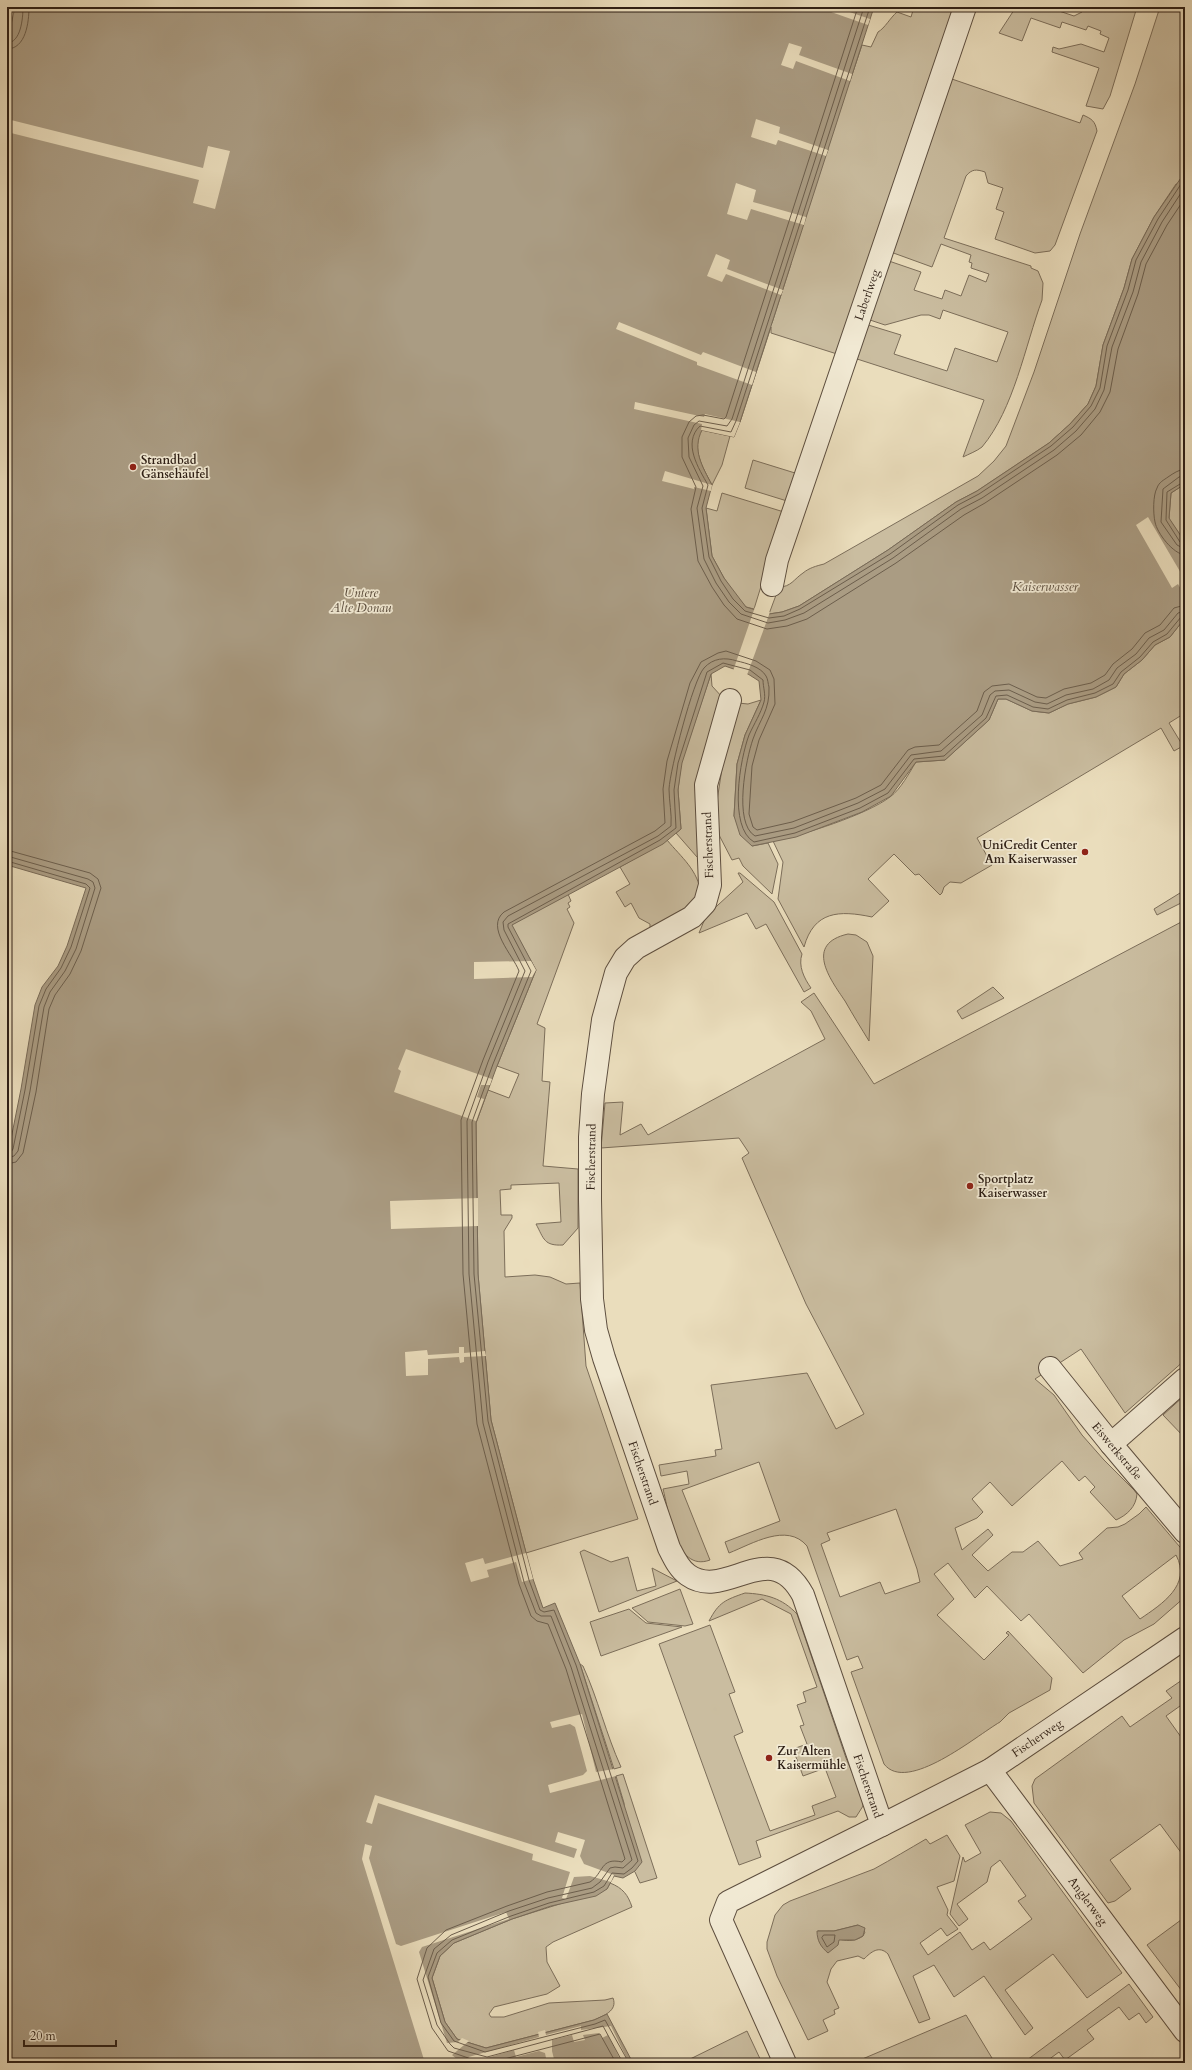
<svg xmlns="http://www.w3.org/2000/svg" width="1192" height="2070" viewBox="0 0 1192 2070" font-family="Cardo,serif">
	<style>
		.green { fill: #cabda0; stroke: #7c6e5a; fill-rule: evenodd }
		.water { fill: #aa9c83; stroke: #786a57 }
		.pier { fill: #eaddbc }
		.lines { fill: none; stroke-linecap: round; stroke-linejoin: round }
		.shore { stroke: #6c5e4c; stroke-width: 1 }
		.minor-casing { stroke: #5d4e3f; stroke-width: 24 }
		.minor { stroke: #f1e9d3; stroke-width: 22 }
		.poi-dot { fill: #8f2418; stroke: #f1e9d3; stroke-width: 1.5 }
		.labels { text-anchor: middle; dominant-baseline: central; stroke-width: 3.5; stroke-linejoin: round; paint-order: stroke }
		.street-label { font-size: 12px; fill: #2e1f15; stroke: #f1e9d3 }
		.poi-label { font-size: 12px; font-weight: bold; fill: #2e1f15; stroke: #f1e9d3; text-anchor: start }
		.water-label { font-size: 13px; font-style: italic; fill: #594b3c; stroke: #f1e9d3 }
	</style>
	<rect width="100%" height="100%" fill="#eaddbc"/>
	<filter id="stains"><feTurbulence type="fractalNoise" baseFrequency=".005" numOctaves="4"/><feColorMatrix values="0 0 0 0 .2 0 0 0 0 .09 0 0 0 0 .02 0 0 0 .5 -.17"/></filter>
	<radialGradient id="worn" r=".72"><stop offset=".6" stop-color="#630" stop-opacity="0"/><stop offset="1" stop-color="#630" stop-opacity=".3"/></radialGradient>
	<g class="green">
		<path d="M 914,7 L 955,7 L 837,354 L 771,333 L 771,327 L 740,422 L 709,396 L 772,323 L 791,264 L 765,255 L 826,155 L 828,150 L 822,131 L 850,81 L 862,45 L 871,47 L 878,32 C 885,28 890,18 897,12 L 911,17 Z"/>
		<polygon points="1016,7 1047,7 1074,16 1082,12 1085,7 1137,7 1110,96 1103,109 1086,106 1099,68 1052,52 1053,47 1059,49 1081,44 1104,52 1109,38 1100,34 1101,31 1088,26 1086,30 1062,22 1060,28 1031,18 1022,41 999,33"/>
		<path d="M 1160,7 L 1185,7 L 1185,185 L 1176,184 L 1154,217 L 1132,259 L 1124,288 L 1103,345 L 1096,386 L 1088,404 L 1070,424 L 1049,443 L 977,491 L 956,502 L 888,550 L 799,606 L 782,612 L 769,614 L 779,587 C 791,587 794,579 803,573 C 809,568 816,566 824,564 L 978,476 L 994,461 L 1006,446 L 1034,372 L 1080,234 L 1135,84 Z"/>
		<path d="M 949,78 L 1080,123 L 1083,115 C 1092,119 1095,121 1097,131 L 1055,245 L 1050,251 L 1035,253 L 995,239 L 1004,212 L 996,209 L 1003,188 L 988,183 L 985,172 C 976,169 972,169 966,176 L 944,238 L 1031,266 L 1031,268 L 1038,271 L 1043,283 L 1042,300 C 1025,346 1014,409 982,447 C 977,451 969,454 963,457 L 984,400 L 854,358 L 865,324 L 901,335 L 894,354 L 947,371 L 955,348 L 997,362 L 1008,332 L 943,310 L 940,319 L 929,315 L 921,315 L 885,325 L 867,319 L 886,260 L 921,272 L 914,290 L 942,299 L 945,290 L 961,296 L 969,275 L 986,282 L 989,274 L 971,268 L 972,263 L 969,262 L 971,255 L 941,244 L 932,267 L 888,251 Z"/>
		<path d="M 701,430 L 730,436 L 722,465 L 712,485 C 702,466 692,450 701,430 Z"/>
		<polygon points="753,460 795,473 787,501 745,488"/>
		<polygon points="1185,484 1185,542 1169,519 1171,493"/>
		<polygon points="722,493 784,512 754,609 746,607 736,596 724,578 712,556 706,508 717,511"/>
		<path d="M 1185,618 L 1185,713 L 1169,723 L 1183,746 L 1174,751 L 1161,728 L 977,838 L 992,865 L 961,883 L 950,882 L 944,887 L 942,893 L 940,895 L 919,874 L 915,875 L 894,854 L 868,879 L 889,901 L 872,917 C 839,910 814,911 804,947 L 778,899 L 783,862 L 773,841 C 803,835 866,815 890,797 C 901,789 909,773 916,762 L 945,760 L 989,720 L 998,699 L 1006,699 L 1032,711 L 1049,713 L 1068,704 L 1096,697 L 1116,687 L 1124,674 L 1142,660 L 1155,645 L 1170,637 Z"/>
		<polygon points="711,674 712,686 723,698 701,856 697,857 676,833 681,829 678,790 681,763"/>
		<polygon points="761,700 745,735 737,764 734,816 752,846 768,843 778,864 772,894 743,866 739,858 732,860 719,835 717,801 723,762 738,703 748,704"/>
		<path d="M 667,840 C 682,858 698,870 701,894 L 694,904 L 650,928 L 650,924 L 639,918 L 631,903 L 625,907 L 616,892 L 630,884 L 620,867 Z"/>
		<path d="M 738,873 L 740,873 L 774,902 L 802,954 C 798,966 804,978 811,988 L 804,992 L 766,924 L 756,929 L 747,913 L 699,933 L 706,916 L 743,882 Z"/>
		<polygon points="1180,893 1183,898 1185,897 1185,901 1157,915 1154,909"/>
		<path d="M 568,894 L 571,901 L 568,903 L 570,907 L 567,909 L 574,923 L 537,1024 L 545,1028 L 542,1081 L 550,1082 L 543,1166 L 578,1169 L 578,1228 L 563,1245 C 544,1246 544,1239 536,1224 L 561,1222 L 559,1183 L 511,1185 L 511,1189 L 500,1190 L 501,1215 L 512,1215 L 512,1218 L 504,1231 L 505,1277 L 535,1275 L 550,1277 L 566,1284 L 580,1283 L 586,1366 L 638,1519 L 526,1553 L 491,1420 L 478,1274 L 476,1123 L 488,1090 L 509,1098 L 519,1074 L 497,1066 L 536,970 L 511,925 Z"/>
		<path d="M 1185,920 L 1185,1360 L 1125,1413 L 1081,1349 L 1035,1379 L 1054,1395 L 1082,1435 L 1104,1460 L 1134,1490 L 1137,1494 C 1136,1507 1127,1515 1116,1520 L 1090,1492 L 1095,1487 L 1085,1476 L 1079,1481 L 1062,1461 L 1012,1506 L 990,1482 L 972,1499 L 983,1512 L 977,1518 L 955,1528 L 962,1550 L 988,1529 L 993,1535 L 972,1555 L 988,1571 L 1012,1552 L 1023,1552 L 1038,1541 L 1060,1566 L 1083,1559 L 1079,1553 L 1107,1528 L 1118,1527 L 1125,1524 L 1139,1514 L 1146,1507 L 1185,1553 L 1185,1597 L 1154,1624 L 1124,1640 L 1083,1673 L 1029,1614 L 1021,1621 L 987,1586 L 975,1598 L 948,1563 L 934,1574 L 954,1599 L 937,1615 L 984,1660 L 1009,1635 L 1006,1633 L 1008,1631 L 1052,1678 L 1050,1690 L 1009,1713 L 1000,1722 C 976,1736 907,1794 884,1764 L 851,1672 L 863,1668 L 858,1656 L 847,1660 L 807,1546 C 787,1522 752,1544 729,1553 L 725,1542 L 780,1521 L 759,1462 L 682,1490 L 710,1560 C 675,1573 669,1511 663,1489 L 689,1484 L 687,1471 L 661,1476 L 659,1465 L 716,1456 L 715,1450 L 722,1449 L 711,1385 L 807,1373 L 836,1429 L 864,1414 L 806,1304 L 742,1158 L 749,1153 L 739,1138 L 601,1148 L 605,1103 L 623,1102 L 620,1135 L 641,1124 L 648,1135 L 825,1039 L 811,1011 L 801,1002 L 814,993 L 874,1084 ZM 896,1509 L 917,1569 L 920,1582 L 885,1594 L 880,1582 L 840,1597 L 821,1544 L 830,1540 L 827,1533 ZM 1176,1555 C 1192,1585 1162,1604 1140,1619 L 1122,1596 Z"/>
		<path d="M 848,934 L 856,935 L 867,942 L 873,956 L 869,1041 C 861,1028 853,1015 845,1001 C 830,979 804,944 848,934 Z"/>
		<polygon points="993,987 1004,998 962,1019 957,1011"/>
		<polygon points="1185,1395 1185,1438 1163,1415"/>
		<polygon points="584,1550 611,1562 628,1557 637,1591 656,1586 652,1568 677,1581 599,1612 580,1552"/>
		<polygon points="680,1589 693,1624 685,1626 648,1622 632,1608"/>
		<path d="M 745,1593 C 766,1594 782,1598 797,1614 L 846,1758 L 862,1796 L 863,1806 L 856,1817 L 849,1817 L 838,1811 L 756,1841 L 761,1857 L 739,1865 L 659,1644 L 710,1625 L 735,1692 L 729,1694 L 743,1732 L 734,1736 L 770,1831 L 815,1815 L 812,1806 L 836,1797 L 825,1768 L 803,1776 L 793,1749 L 807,1744 L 800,1726 L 804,1725 L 797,1705 L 806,1702 L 803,1692 L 817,1687 L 791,1614 L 762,1599 L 709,1621 C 719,1602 725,1600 745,1593 Z"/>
		<polygon points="629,1609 646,1623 682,1627 601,1656 590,1622"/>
		<path d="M 580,1664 L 583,1666 C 598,1699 606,1734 621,1767 L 614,1769 Z"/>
		<polygon points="1185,1678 1185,1713 1180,1706 1166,1716 1181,1737 1185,1735 1185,1858 1160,1824 1110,1860 1131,1889 1115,1901 1108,1903 1034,1803 1032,1786 1035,1779 1122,1716 1130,1727 1172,1698 1166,1691"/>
		<polygon points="623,1774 657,1878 640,1883 635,1872 629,1866 624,1803 616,1776"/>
		<path d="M 990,1812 L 1001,1813 L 1011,1821 L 1122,1973 L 1087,1998 L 1053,1954 L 1005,1990 L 1033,2028 L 1025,2035 L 984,1976 L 954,1997 L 934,1965 L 913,1976 L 930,2019 L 919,2023 L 888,1954 C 879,1945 871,1952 864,1959 L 858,1956 L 837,1961 L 831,1969 L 827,1982 L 839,2008 L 834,2010 L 835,2014 L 823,2020 L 828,2031 L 808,2040 L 777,1976 L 767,1949 L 767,1942 L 775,1915 L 783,1905 L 790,1901 L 874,1869 C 892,1859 909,1849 926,1839 L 930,1844 L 947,1835 L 960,1856 L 954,1881 L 937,1887 L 948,1910 L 947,1915 L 958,1929 L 947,1936 L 941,1928 L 920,1943 L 928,1955 L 960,1932 L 972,1950 L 984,1942 L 990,1950 L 1032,1919 L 1018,1901 L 1026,1896 L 1000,1860 L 991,1867 L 987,1882 L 957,1904 L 968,1919 L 959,1926 L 950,1914 L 963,1857 L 965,1862 L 981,1853 L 965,1825 ZM 858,1925 L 865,1932 L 863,1936 C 849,1946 832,1937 818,1931 L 834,1931 Z"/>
		<path d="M 610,1883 C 623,1888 628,1895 632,1907 L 553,1942 L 546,1947 L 547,1962 L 560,1986 L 547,1994 L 494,2007 L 489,2014 L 491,2017 L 504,2017 L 549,2003 L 605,2000 L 613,1998 C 618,2011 603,2016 594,2020 L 486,2048 L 457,2039 L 445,2022 L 432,1978 L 440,1956 L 454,1943 L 512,1919 L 607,1889 Z"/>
		<polygon points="1185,1917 1185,1995 1147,1945"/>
		<polygon points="1129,1984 1153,2017 1146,2023 1139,2013 1129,2020 1119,2007 1087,2030 1094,2039 1065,2060 1059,2052 1044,2063 1023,2063"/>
		<polygon points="966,2015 995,2063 853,2063"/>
		<polygon points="747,2031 762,2063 682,2063"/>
	</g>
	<g class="water">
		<path d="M 15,7 L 874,7 L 740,422 L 734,437 L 702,430 C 692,450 702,466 712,485 L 706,508 L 712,556 L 724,578 L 746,607 L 769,614 L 782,612 L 799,606 L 888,550 L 956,502 L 977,491 L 1049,443 L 1070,424 L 1088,404 L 1096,386 L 1103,345 L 1124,288 L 1132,259 L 1154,217 L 1185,172 L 1185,484 L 1171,493 L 1169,518 L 1185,542 L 1185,618 L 1170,637 L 1155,645 L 1142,660 L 1124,674 L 1116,687 L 1096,697 L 1068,704 L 1049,713 L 1032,711 L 1006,699 L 998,699 L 989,720 L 945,760 L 916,762 L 891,796 L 862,812 L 796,837 L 752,846 L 740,835 L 734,816 L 737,764 L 745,735 L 761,700 L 759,681 L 748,674 L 725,666 L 711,674 L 682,763 L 678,790 L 681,829 L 663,844 L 512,925 L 536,970 L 497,1066 L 476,1123 L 478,1274 L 491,1420 L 533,1579 L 543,1608 L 555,1603 L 580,1664 L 642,1862 L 635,1871 L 623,1878 L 614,1876 L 607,1889 L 596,1896 L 551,1906 L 512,1919 L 454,1943 L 440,1956 L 432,1978 L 445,2022 L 457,2039 L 486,2048 L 594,2020 L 607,2014 L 633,2063 L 7,2063 L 7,1159 L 21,1089 L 35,1005 L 42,987 L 58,966 L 67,946 L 86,888 L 7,865 L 7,43 Z"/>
		<path d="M 858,1925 L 865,1928 L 863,1936 L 855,1940 L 839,1940 L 838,1945 L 828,1953 C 821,1947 817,1941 817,1931 L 834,1931 Z"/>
	</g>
	<g class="pier">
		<polygon points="817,7 835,7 870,19 868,25"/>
		<polygon points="789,43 802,47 799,55 852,74 850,81 796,61 793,69 781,65"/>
		<polygon points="7,119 203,168 208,146 230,151 215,209 193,203 199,180 7,132"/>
		<polygon points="756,119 780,127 779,133 828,150 826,156 778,140 776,145 751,137"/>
		<polygon points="736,183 756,190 753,202 806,217 804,225 751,209 747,220 727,214"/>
		<polygon points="716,254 730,260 727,269 783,290 781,295 726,274 722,282 707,276"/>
		<polygon points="619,322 701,355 703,352 756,372 752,385 697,365 697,362 616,329"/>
		<polygon points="635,402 704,417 705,414 740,422 734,437 701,430 702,424 634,409"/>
		<polygon points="665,471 712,485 711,491 694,487 694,489 662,481"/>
		<polygon points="1148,517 1185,580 1185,596 1178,584 1172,588 1136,525"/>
		<polygon points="755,607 770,612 747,675 733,671"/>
		<polygon points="531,961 536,970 532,977 474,979 474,962"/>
		<polygon points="406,1049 492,1079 490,1085 481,1085 477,1097 484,1099 476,1121 394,1092 401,1071 398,1069"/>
		<polygon points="478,1198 478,1226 391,1229 390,1201"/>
		<polygon points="459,1347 464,1347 464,1353 485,1351 486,1356 464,1357 464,1362 460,1363 459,1357 428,1359 428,1375 406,1376 405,1352 427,1350 428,1355 459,1353"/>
		<polygon points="526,1553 533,1579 522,1582 516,1562 487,1570 489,1577 471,1582 465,1563 483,1558 485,1564"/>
		<polygon points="582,1714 596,1772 614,1769 616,1776 550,1793 548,1785 583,1775 587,1771 575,1727 570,1724 552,1728 550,1722"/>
		<polygon points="375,1795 574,1858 577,1849 555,1842 558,1832 585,1840 580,1856 584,1864 614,1875 611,1882 590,1876 574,1877 566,1899 562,1898 570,1872 532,1860 533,1854 378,1803 372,1824 366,1822"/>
		<polygon points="365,1844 372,1846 369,1858 396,1944 401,1946 506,1912 509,1919 422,1947 419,1952 447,2043 458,2042 462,2038 469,2041 452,2055 458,2060 539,2037 538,2032 545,2030 546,2035 581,2026 581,2030 611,2026 629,2063 622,2063 608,2035 602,2038 599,2033 583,2035 585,2040 574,2042 572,2035 552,2040 552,2051 555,2063 547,2063 545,2053 539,2051 516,2057 514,2050 469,2063 425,2063 362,1859"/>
	</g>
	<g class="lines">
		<g class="shore">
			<polyline points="858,7 726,417 724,419 703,415 696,416 689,422 682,437 682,457 696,487 691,509 698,561 712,587 724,605 737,619 767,629 787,626 807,619 896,563 964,515 985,503 1057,455 1081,435 1100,412 1110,392 1118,349 1138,294 1146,264 1167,225 1185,198"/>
			<polyline points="864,7 732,419 727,426 699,421 694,425 688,438 689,457 703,486 697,508 704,559 716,583 729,602 741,614 768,623 785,620 804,613 893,558 961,509 982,498 1054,450 1076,431 1095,409 1104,390 1112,347 1133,292 1141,262 1162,222 1185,187"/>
			<path d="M 870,7 L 736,421 L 731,432 L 700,426 C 682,443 699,469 708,485 L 702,508 L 709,557 L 721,581 L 733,599 L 745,611 L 769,618 L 784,616 L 800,609 L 890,554 L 958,505 L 979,494 L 1051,446 L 1073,427 L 1091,406 L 1100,388 L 1107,346 L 1128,290 L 1136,260 L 1158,219 L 1185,178"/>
			<path d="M 7,43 C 21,43 23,18 23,7"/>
			<path d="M 7,49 C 26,49 29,22 29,7"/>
			<path d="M 1185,469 C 1178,470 1174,473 1168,477 C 1164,480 1159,482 1157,488 C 1153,495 1153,513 1155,522 C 1157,533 1173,554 1185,555"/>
			<polyline points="1185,475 1179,477 1163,489 1161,522 1177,545 1185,549"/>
			<polyline points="1185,481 1167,492 1166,520 1180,542 1185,543"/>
			<polyline points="7,850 90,873 98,879 101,888 81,951 70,974 55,995 49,1009 36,1092 23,1153 16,1162 7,1164"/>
			<polyline points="7,856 88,879 93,882 95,888 76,949 65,971 50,992 44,1007 30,1091 18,1151 14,1156 7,1158"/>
			<polyline points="7,861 86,884 90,888 71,947 61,968 46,989 39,1006 25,1090 13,1149 11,1152 7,1153"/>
			<polygon points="824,1935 835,1935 834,1942 827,1947 822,1938"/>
			<path d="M 483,2063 L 448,2051 L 432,2028 L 417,1979 L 427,1948 L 446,1930 L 507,1906 L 547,1892 L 590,1882 C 604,1873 600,1857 622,1862 L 625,1859 L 566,1669 L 548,1624 L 537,1621 L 531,1616 L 519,1584 L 477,1424 L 463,1274 L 461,1120 L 483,1060 L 519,971 C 513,955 485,927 504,912 L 655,831 L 665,823 L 663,789 L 667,761 L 690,683 L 701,662 L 718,653 L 726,651 L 756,661 L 770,670 L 774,679 L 775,704 L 759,740 L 752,766 L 749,814 L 753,827 L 757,830 L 792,822 L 856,798 L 881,785 L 908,750 L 915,747 L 939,745 L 977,711 L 984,692 L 992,686 L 1009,684 L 1037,697 L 1046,698 L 1064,689 L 1091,683 L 1105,675 L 1113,664 L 1132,649 L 1145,633 L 1160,625 L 1174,608 L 1185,605"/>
			<polyline points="489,2063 600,2034 616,2063"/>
			<path d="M 623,2063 L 603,2026 L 487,2057 L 454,2048 L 450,2044 L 437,2025 L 423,1980 L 434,1949 L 451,1935 L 509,1911 L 548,1898 L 592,1888 L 600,1882 L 610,1868 L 615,1867 L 623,1868 L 632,1860 L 571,1667 L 551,1616 L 541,1616 L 536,1613 L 524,1582 L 483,1423 L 469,1274 L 467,1121 L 488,1062 L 525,971 L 504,930 L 503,922 L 508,916 L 658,836 L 671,826 C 672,814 669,801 669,789 C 670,770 693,680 704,668 C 713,658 725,657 737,661 C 746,663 761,667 766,676 C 768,679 768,684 769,687 C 770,710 760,719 753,739 C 746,759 733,823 755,836 L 794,828 L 858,803 L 885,789 L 911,755 L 941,751 L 982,715 L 990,695 L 995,691 L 1009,690 L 1035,702 L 1047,704 L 1066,695 L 1093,689 L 1109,680 L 1117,668 L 1136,654 L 1149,638 L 1164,630 L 1178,613 L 1185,611"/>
			<path d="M 629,2063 L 605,2020 L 595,2024 L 485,2052 L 454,2041 L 441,2023 L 428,1977 L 437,1953 L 452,1940 L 511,1916 L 549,1903 L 594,1892 L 604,1886 L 612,1873 L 624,1874 L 632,1868 L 638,1861 L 576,1665 L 554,1610 L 544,1612 L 540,1610 L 529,1580 L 488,1421 L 474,1274 L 472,1122 L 493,1064 L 531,971 L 508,927 L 508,924 L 660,840 L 676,828 L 674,790 L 678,763 L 707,672 L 723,663 L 750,670 L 763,680 C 763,687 766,695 764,702 C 761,713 754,724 749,735 C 740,759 728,827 754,842 L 795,833 L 860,808 L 888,793 L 914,759 L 944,756 L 986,718 L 996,696 L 1007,695 L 1033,707 L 1048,709 L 1067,700 L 1095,693 L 1113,684 L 1121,672 L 1140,657 L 1153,642 L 1167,634 L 1181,617 L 1185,616"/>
		</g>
		<defs>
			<g id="minor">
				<polyline points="772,585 777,560 965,7"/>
				<path d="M 730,700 L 706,785 L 710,885 L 705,903 L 692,917 L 636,948 L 625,958 L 616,973 L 603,1020 L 593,1094 L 590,1137 L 590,1200 L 592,1299 L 596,1330 L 604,1358 L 669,1548 C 674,1558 679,1569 688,1575 C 726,1602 770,1534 803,1595 L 882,1825 L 728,1902 L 721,1920 L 785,2063"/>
				<polyline points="1050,1368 1111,1444 1185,1532"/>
				<polyline points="1111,1444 1185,1379"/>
				<polyline points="990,1770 1185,2031"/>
				<polyline points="882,1825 990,1770 1185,1638"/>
			</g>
		</defs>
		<use href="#minor" class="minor-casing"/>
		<use href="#minor" class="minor"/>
	</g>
	<g class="poi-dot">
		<circle cx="133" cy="467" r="4"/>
		<circle cx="1085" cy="852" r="4"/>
		<circle cx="970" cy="1186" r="4"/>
		<circle cx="769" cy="1758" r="4"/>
	</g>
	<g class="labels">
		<g class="street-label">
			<text transform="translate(867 295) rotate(-71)">Laberlweg</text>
			<text transform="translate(708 845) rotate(-92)">Fischerstrand</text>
			<text transform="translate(591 1157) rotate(-89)">Fischerstrand</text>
			<text transform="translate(1117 1451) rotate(50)">Eiswerkstraße</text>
			<text transform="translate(643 1473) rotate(71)">Fischerstrand</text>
			<text transform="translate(1037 1738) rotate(-34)">Fischerweg</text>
			<text transform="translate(868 1786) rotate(71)">Fischerstrand</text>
			<text transform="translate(1088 1901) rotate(53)">Anglerweg</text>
		</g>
		<g class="poi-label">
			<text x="141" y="460">Strandbad<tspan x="141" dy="14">Gänsehäufel</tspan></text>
			<text x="1077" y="845" text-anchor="end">UniCredit Center<tspan x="1077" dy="14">Am Kaiserwasser</tspan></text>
			<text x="978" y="1179">Sportplatz<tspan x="978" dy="14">Kaiserwasser</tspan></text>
			<text x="777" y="1751">Zur Alten<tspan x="777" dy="14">Kaisermühle</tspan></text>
		</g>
		<g class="water-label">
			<text x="1045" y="587">Kaiserwasser</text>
			<text x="361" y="593">Untere<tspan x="361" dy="15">Alte Donau</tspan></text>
		</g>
	</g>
	<rect width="1192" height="2070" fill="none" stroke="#eaddbc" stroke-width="24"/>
	<rect x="8" y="8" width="1176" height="2054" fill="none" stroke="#2e1f15" stroke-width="2"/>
	<rect x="12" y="12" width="1168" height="2046" fill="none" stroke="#2e1f15"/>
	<path d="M24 2040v6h92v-6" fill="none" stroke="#2e1f15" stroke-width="2"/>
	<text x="30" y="2040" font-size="12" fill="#2e1f15" stroke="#f1e9d3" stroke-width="3" paint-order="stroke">20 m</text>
	<rect width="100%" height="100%" filter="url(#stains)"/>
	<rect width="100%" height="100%" fill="url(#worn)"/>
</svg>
